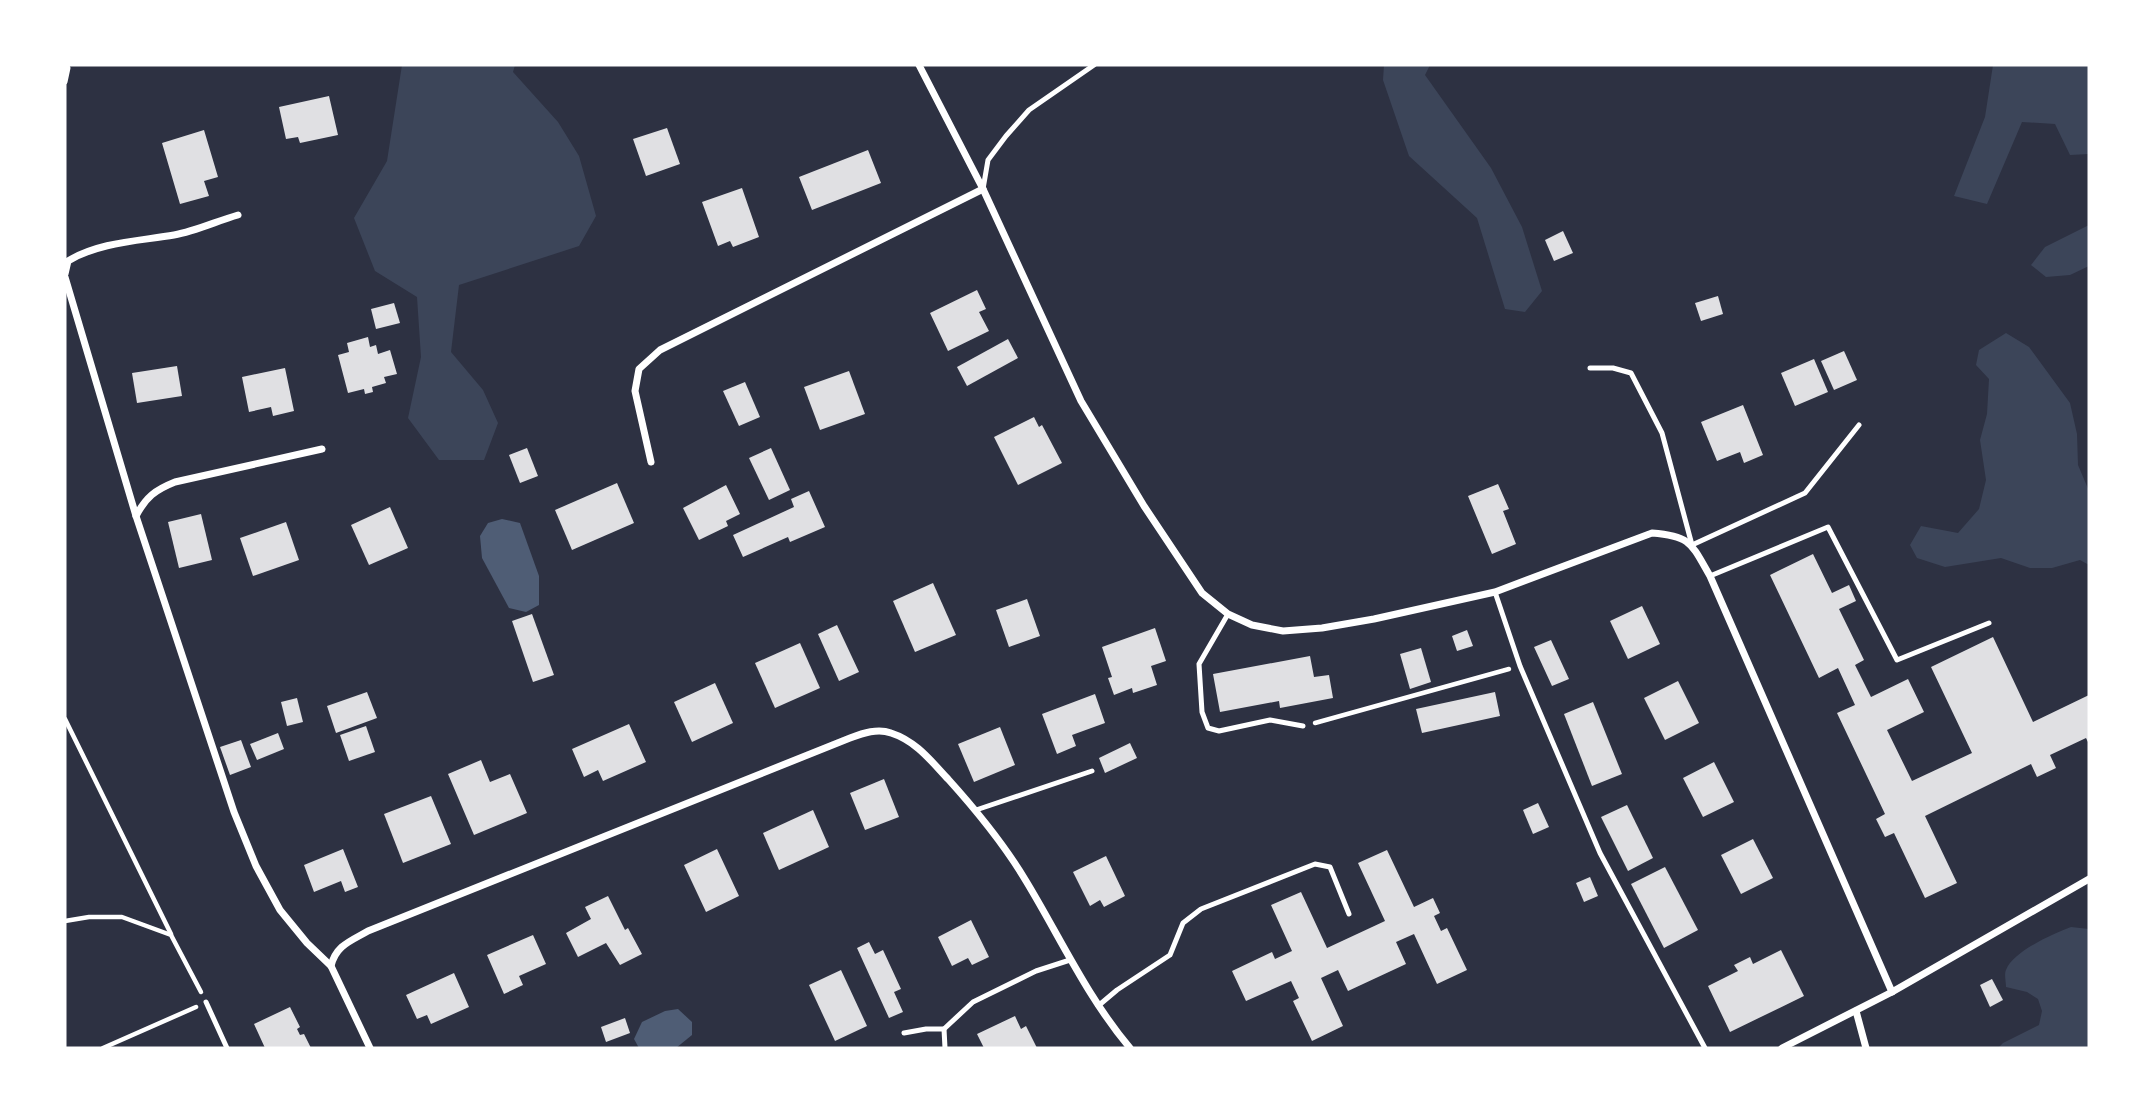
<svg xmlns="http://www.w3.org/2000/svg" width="2154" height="1113" viewBox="0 0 2154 1113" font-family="Rubik,sans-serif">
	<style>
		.green { fill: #3c4559 }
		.water { fill: #4f5d75 }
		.building { fill: #e0e0e3 }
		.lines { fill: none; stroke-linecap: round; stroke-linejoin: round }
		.path { stroke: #fff; stroke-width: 4.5 }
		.service { stroke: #fff; stroke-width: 5 }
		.minor { stroke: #fff; stroke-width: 7 }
	</style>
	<rect width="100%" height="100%" fill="#2d3142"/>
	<g class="green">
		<polygon points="402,65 515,65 513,72 558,122 579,156 596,216 579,246 459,285 451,352 483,390 498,423 484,460 439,460 408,418 421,357 417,297 375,271 354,218 387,161"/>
		<polygon points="1384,65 1430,65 1425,75 1491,168 1522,227 1542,291 1525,312 1505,309 1477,218 1409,156 1383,80"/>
		<polygon points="1993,65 2089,65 2089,154 2070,155 2055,124 2022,122 1987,204 1954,196 1985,117"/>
		<polygon points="2089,225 2089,266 2070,275 2046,277 2031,265 2045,247"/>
		<polygon points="2006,333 2029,347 2070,403 2077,434 2078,465 2089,491 2089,565 2080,560 2052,568 2030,568 2001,558 1945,567 1917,558 1910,545 1921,526 1958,533 1979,509 1986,480 1980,440 1987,414 1989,379 1976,365 1979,350"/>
		<path d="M 2071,927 L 2089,929 L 2089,1048 L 1998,1048 L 2003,1043 L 2039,1025 L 2042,1011 L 2038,999 L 2027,992 L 2006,987 C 2006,982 2004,974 2006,970 C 2013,951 2053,934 2071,927 Z"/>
	</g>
	<g class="water">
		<polygon points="502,519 520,523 539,576 539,605 526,612 509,608 482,558 480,536 488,523"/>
		<polygon points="678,1009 692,1022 692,1035 676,1048 639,1048 634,1039 642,1022 665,1011"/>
	</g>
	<g class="building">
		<polygon points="329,96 338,135 300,143 298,137 286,139 279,107"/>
		<polygon points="667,128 680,164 646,176 633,139"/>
		<polygon points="204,130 218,177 204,181 209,196 180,204 162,143"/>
		<polygon points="868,150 881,183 812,210 799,177"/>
		<polygon points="742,188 759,237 733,247 730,241 718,246 702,202"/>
		<polygon points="1563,231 1573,253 1554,261 1545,240"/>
		<polygon points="977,290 986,309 979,312 989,331 948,351 930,313"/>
		<polygon points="1718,296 1723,314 1701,321 1695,303"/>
		<polygon points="394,303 400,323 376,329 371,309"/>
		<polygon points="368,337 370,347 376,345 378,354 390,350 397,374 384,377 386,383 372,387 373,392 365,394 364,389 348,393 338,355 349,352 347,343"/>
		<polygon points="1008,339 1018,358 967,386 957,367"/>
		<polygon points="1844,351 1857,380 1834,390 1821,361"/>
		<polygon points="1814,359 1828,392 1795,406 1781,373"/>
		<polygon points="177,366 182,396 137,403 132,373"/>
		<polygon points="285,368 294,411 273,416 271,407 249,412 242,377"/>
		<polygon points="849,371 865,414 820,430 804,387"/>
		<polygon points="745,382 760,417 739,426 723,391"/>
		<polygon points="1743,405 1763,455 1744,463 1740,452 1717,461 1701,422"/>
		<polygon points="1034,417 1039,427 1042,425 1062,463 1018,485 994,437"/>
		<polygon points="527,448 538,476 520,483 509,455"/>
		<polygon points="771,448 790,490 769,500 749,458"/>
		<polygon points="617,483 634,523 572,550 555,510"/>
		<polygon points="1498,484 1509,509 1503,511 1516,544 1492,554 1468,496"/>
		<polygon points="726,485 740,514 726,521 728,526 699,540 683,508"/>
		<polygon points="809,491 825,527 790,542 788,537 743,557 733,535 794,507 791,499"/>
		<polygon points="390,507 408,548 369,565 351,525"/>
		<polygon points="201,514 212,560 179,568 168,522"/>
		<polygon points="286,522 299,560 253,576 240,538"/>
		<polygon points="1813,554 1832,593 1849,585 1856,601 1839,609 1864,660 1855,665 1871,697 1908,679 1924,712 1887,730 1912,781 1972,753 1931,667 1993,637 2033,722 2089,695 2089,744 2086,738 2050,755 2056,768 2037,777 2031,764 1925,816 1957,883 1925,898 1894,833 1885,837 1876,819 1885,814 1837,713 1855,705 1838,668 1819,678 1770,575"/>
		<polygon points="933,583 956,635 915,652 893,601"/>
		<polygon points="1027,599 1040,636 1009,647 996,610"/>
		<polygon points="1642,606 1660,644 1628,659 1610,621"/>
		<polygon points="532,614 554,675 533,682 512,621"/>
		<polygon points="837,625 859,672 839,681 818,634"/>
		<polygon points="1155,628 1166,661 1151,666 1157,685 1133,693 1132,688 1114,695 1108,678 1112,677 1102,647"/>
		<polygon points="1467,630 1473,646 1457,651 1452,636"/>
		<polygon points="1551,640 1569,679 1552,686 1534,647"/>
		<polygon points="800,643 820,688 775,708 755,663"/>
		<polygon points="1421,648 1431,682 1410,689 1400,654"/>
		<polygon points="1310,656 1314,677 1329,675 1333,698 1280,708 1279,701 1220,712 1213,674"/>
		<polygon points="1678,681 1699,723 1665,740 1644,698"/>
		<polygon points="715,683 733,723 692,742 674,702"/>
		<polygon points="367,692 377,718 336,733 327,706"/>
		<polygon points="1495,692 1500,716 1422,733 1416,709"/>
		<polygon points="1095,694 1105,723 1072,735 1076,746 1057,754 1042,714"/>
		<polygon points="297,698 303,722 287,726 281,702"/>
		<polygon points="1593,702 1622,774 1592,786 1564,714"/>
		<polygon points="629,724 646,762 603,781 598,770 584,777 572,749"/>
		<polygon points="366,726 375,752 349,761 340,735"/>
		<polygon points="1000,727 1015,765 974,782 958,744"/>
		<polygon points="278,733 284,749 257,760 250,744"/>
		<polygon points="241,740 251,767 230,775 220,747"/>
		<polygon points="1130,743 1137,758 1105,773 1099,758"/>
		<polygon points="481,760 490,782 510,774 527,813 474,835 448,774"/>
		<polygon points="1714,762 1734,802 1703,817 1683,778"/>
		<polygon points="884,779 899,817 865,830 850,793"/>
		<polygon points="431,796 451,844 403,863 384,814"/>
		<polygon points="1538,803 1549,827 1533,834 1523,810"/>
		<polygon points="1627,805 1653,858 1628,871 1601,817"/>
		<polygon points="813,810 829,847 779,870 763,833"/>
		<polygon points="1753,839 1773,878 1741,894 1721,855"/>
		<polygon points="343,849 358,887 345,892 341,881 314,892 304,865"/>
		<polygon points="717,849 739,896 706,912 684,865"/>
		<polygon points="1387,850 1414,907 1433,898 1440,913 1434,916 1441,931 1447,928 1467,970 1437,984 1414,934 1396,942 1406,964 1348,991 1338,970 1321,978 1343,1026 1312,1041 1293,1001 1299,998 1291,981 1246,1001 1232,971 1272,952 1275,959 1292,951 1271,905 1301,892 1327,948 1385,921 1358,863"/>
		<polygon points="1106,856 1125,896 1104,907 1100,900 1090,906 1073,872"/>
		<polygon points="1665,867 1698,930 1664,948 1631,884"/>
		<polygon points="1590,877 1598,896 1584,902 1576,883"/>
		<polygon points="608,896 625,930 628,928 642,954 620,965 606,943 578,957 566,933 591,919 585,907"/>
		<polygon points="971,920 989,957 972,965 968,958 952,966 938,937"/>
		<polygon points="533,935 546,964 519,976 523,985 504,994 487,955"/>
		<polygon points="869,942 875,954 883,950 901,989 894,992 903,1012 889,1018 857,948"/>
		<polygon points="1781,950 1804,996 1730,1032 1708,986 1738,971 1734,965 1750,957 1753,964"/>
		<polygon points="841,970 867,1026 835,1041 809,985"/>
		<polygon points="454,973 469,1007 431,1024 427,1015 417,1019 406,995"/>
		<polygon points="1992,979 2003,1000 1990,1007 1980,985"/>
		<polygon points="290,1007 300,1027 297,1029 300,1035 304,1034 311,1048 265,1048 254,1024"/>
		<polygon points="1015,1016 1021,1029 1026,1026 1037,1048 984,1048 977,1034"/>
		<polygon points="625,1018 630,1033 606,1042 601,1027"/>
	</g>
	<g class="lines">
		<g class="path">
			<polyline points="65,719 171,934"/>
			<polyline points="1315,723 1509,669"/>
			<polyline points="65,921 89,917 122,917 171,935 201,992"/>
			<polyline points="103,1048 196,1007"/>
		</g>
		<g class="service">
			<polyline points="65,82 68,68 66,65"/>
			<polyline points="983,189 988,160 1006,136 1029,110 1094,65"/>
			<polyline points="1590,368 1613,368 1631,373 1662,433 1692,545 1805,493 1859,425"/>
			<polyline points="1710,576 1828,527 1897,660 1989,623"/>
			<polyline points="1495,592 1520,666 1600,853 1705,1048"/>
			<polyline points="1228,614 1199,664 1202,712 1208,728 1219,731 1270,720 1303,726"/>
			<polyline points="976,810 1092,771"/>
			<polyline points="206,1002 227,1048"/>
			<polyline points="1098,1006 1117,990 1170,955 1183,923 1201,909 1315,864 1330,867 1349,914"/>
			<polyline points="904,1033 926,1029 944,1029"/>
			<polyline points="945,1048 944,1029 973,1002 1036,971 1070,960"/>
		</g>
		<g class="minor">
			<path d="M 919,65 L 983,189 L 1081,401 L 1144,506 L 1202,593 L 1228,614 L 1252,625 L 1283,631 L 1322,628 L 1374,619 L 1495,592 L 1652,533 C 1691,536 1691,543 1710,576 L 1892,992"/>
			<path d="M 65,274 L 68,261 C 99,242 139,241 174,235 C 196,231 217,221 238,215"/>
			<polyline points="65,277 136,516 234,812 256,866 280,910 307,943 331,966"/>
			<polyline points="651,462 635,391 639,369 660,350 983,189"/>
			<path d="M 136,516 C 146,497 155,490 175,482 L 322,449"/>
			<polyline points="1856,1011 1866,1048"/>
			<path d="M 370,1048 L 331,966 C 336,945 351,941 368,931 L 850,738 C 863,733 878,728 891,733 C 916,741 931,761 948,779 C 976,810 1004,844 1026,881 C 1060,937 1087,997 1130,1048"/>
			<polyline points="1782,1048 1892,992 2089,879"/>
		</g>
	</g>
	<rect width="2154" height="1113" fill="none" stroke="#ffffff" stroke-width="133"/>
</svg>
